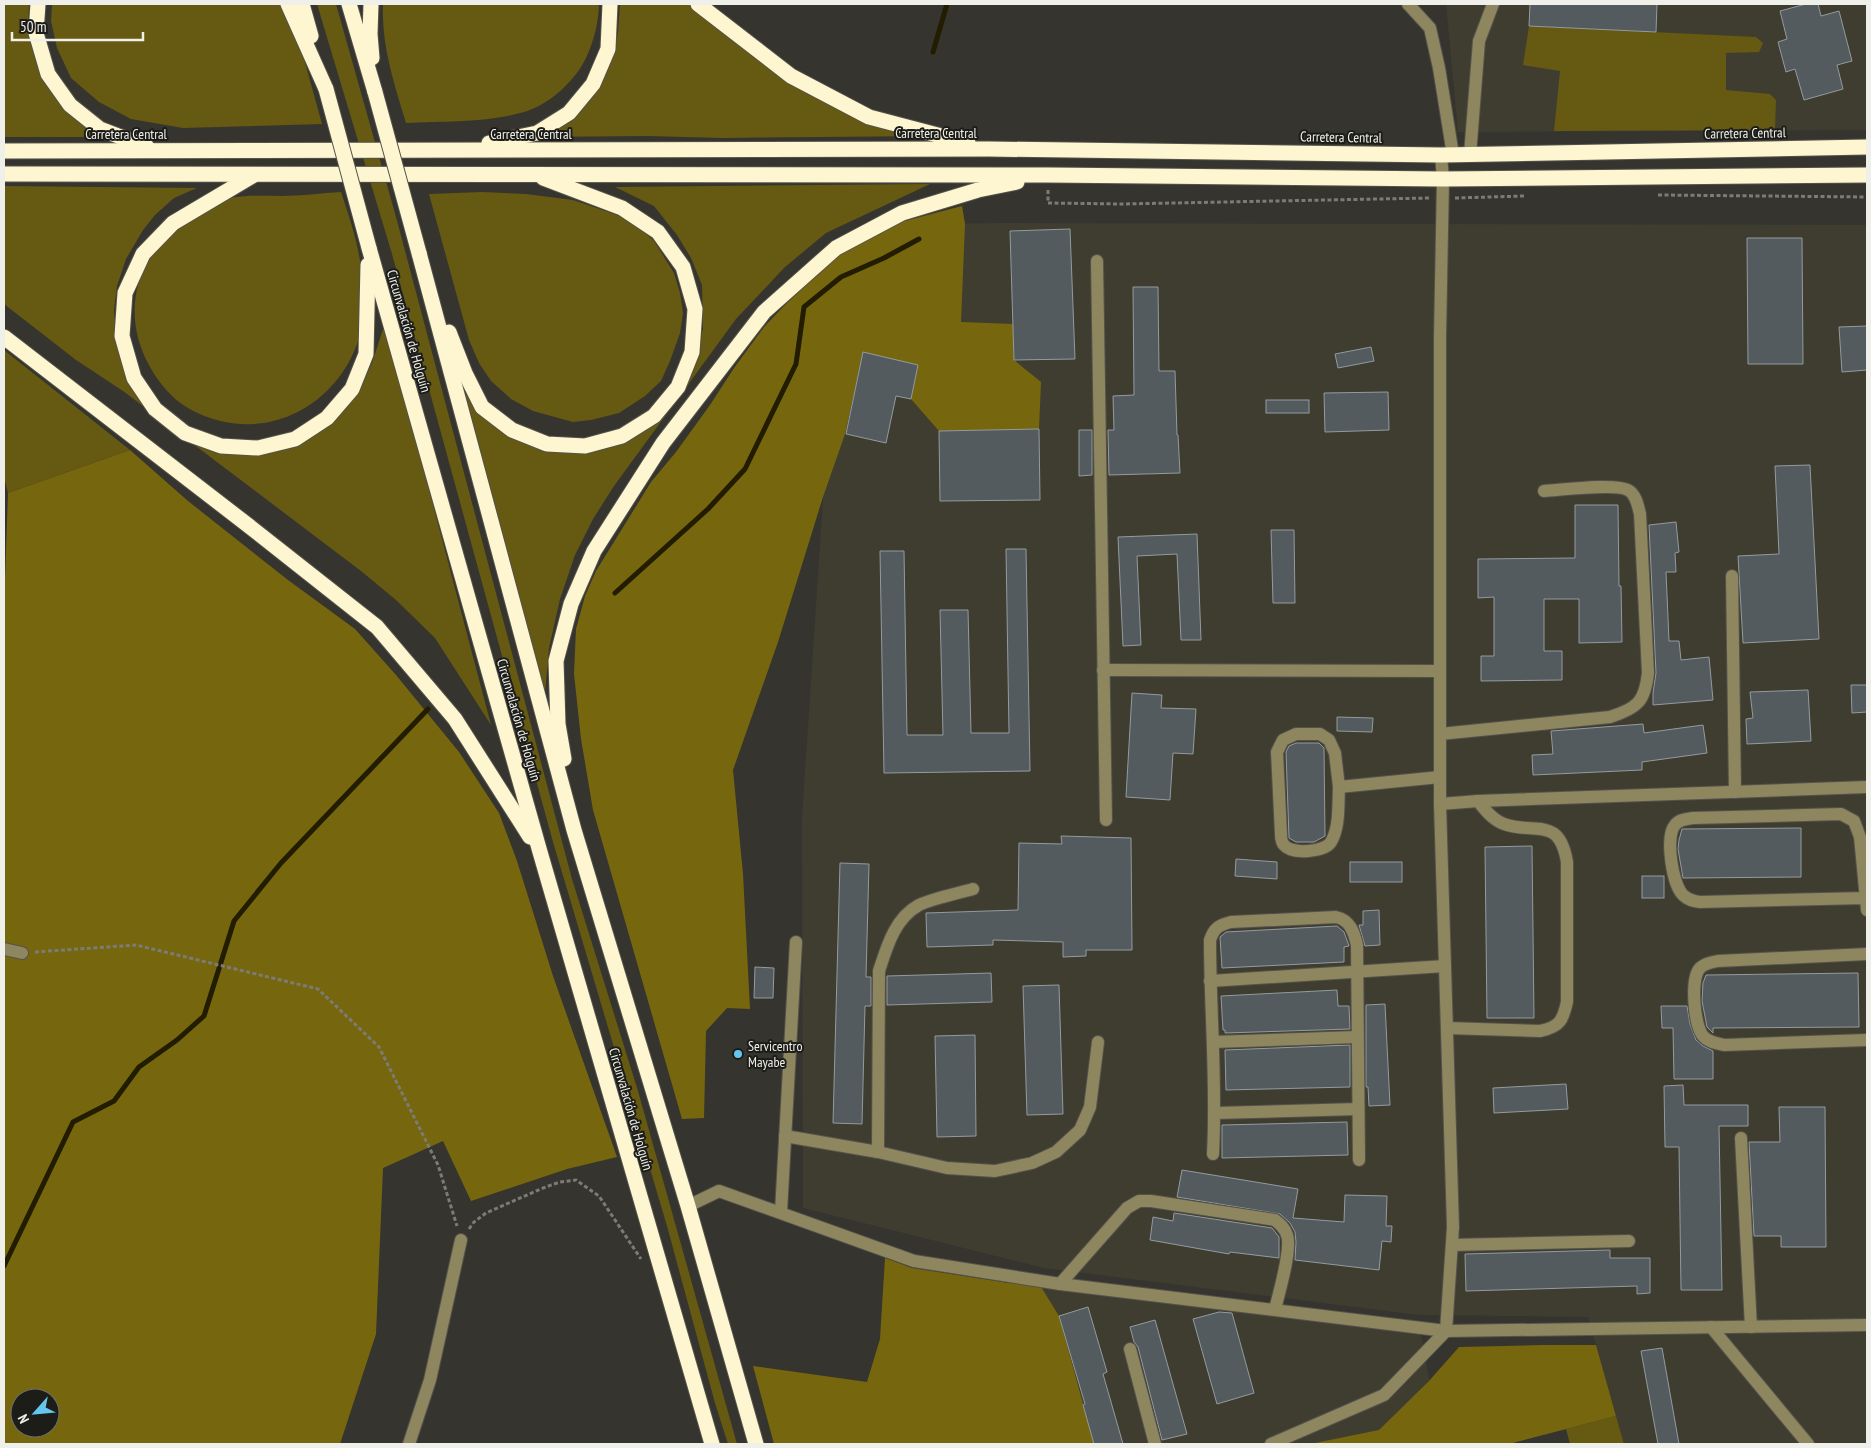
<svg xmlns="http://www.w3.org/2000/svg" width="1871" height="1448" viewBox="0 0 1871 1448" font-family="'PT Sans Narrow',sans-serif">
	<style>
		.built { fill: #3f3d30 }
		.green { fill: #665912 }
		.forest { fill: #76670f; fill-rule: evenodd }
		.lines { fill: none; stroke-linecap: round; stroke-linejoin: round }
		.stream { stroke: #221c00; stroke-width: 5 }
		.building { fill: #545b5f; stroke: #939b9f }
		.minor-casing { stroke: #54524c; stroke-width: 14 }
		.highway-casing { stroke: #54524c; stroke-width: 17 }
		.path { stroke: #7d7b76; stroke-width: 3; stroke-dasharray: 4 2.5; stroke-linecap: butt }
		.minor { stroke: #8d865e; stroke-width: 12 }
		.highway { stroke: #fef6d0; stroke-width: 15 }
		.highway-bridge-casing { stroke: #54524c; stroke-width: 17; stroke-linecap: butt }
		.highway-bridge { stroke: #fef6d0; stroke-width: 15 }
		.poi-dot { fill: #64c5ee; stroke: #1c1c19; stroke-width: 2 }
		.labels { text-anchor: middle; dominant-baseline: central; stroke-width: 4; stroke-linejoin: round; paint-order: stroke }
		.street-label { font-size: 14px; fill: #f0f0eb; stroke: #1c1c19 }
		.poi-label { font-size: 14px; fill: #f0f0eb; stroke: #1c1c19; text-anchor: start }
	</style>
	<rect width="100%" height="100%" fill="#36342e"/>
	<g class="built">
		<polygon points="1446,4 1867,4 1867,130 1458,132"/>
		<polygon points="997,223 1867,225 1867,1444 1624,1444 1588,1317 1419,1315 1044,1268 803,1208 802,817 836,304 939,224"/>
		<polygon points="1038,1282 1420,1330 1441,1444 1082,1444"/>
	</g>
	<g class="green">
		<polygon points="4,4 29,4 28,31 40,69 111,137 4,137"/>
		<polygon points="52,4 286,4 298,37 322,124 183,128 131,119 99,102 71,78 57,48 51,21"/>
		<polygon points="317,4 336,4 396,217 572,879 638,1091 737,1444 728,1444 715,1403 667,1226 553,842 392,254"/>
		<path d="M 383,4 L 598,4 L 599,6 C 598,24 594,41 586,58 C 575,81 549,105 524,112 C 486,123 445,121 406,123 C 394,84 381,44 383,4 Z"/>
		<polygon points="620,4 696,4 791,77 933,136 722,138 648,136 536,137 611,60 618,33"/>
		<polygon points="1529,26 1756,37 1763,43 1759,52 1726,53 1726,90 1770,94 1776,100 1775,130 1554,131 1560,71 1523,65"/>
		<polygon points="930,184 826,233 785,267 736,319 614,486 593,519 575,555 560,599 549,648 545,693 466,397 467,391 547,445 619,438 685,383 703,329 702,285 691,258 677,235 654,206 615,187"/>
		<polygon points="4,186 197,188 174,198 155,215 143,230 126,259 117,286 114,310 117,348 121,359 154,411 221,448 297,441 360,389 372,363 385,323 491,725 435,638 396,600 361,571 123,391 76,360 4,304"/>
		<path d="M 341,192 C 354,231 363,258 363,299 C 363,306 365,315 363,322 C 348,404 263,451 188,408 C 171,398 159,383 150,367 C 129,330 129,288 153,252 C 156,248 159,241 163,237 C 170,229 183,224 192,218 C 200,213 208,206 217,202 C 238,194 259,196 281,196 C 301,196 321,193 341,192 Z"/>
		<polygon points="482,192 526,194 573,200 620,216 638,226 654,241 674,273 680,293 683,313 680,333 670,361 661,381 645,396 619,413 591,420 573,422 533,411 511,399 491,381 479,363 469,340 429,194"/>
		<polygon points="4,350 130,450 8,493 4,477"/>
		<polygon points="1616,1416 1624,1444 1570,1444 1566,1429"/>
	</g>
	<g class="forest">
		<polygon points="962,206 965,224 961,322 1013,324 1014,360 1041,382 1039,429 939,431 911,399 918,365 863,353 845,434 823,497 778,642 733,770 743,874 750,1009 727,1008 706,1031 704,1118 682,1119 593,810 581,739 574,674 576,629 585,596 596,571 651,482 676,452 710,405 734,368 764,327 784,306 839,254 897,223"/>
		<path d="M 130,450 L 188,501 L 288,580 L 355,629 L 396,675 L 459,752 L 499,813 L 517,861 L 553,976 L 617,1157 L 567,1169 L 471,1201 L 443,1141 L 383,1168 L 376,1334 L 340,1444 L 4,1444 L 4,609 L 8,493 ZM 20,1398 L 50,1398 L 50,1428 L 20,1428 Z"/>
		<polygon points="885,1258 912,1268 1009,1283 1038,1282 1059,1316 1094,1444 774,1444 753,1366 867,1382 880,1339"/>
		<polygon points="1542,1345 1596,1345 1616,1416 1509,1444 1310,1444 1379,1430 1429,1381 1459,1347"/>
	</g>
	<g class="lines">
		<g class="stream">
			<polyline points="933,52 947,4"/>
			<polyline points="615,593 708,509 745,469 796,364 804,307 841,277 884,258 919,239"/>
			<polyline points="4,1266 73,1122 114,1101 139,1067 177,1040 204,1016 234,921 281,863 428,709"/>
		</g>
	</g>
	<g class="building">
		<polygon points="1530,4 1657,4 1656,32 1529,26"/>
		<polygon points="1806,4 1818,4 1821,16 1839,11 1852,61 1837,65 1843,89 1804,100 1795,69 1786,72 1778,42 1787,39 1780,11"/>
		<polygon points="1070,229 1075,359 1014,360 1010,231"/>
		<polygon points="1747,238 1802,238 1803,364 1748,364"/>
		<polygon points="1133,287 1158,287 1159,371 1175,371 1177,435 1178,435 1180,473 1109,475 1108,430 1114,430 1113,396 1134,395"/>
		<polygon points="1867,326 1867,370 1842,372 1839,327"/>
		<polygon points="1371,347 1374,361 1338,368 1335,354"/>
		<polygon points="863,352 918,365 911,399 896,396 886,443 846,434"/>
		<polygon points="1388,392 1389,430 1325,432 1324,393"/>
		<rect x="1266" y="400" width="43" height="13"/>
		<polygon points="1039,429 1040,500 940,501 939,431"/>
		<polygon points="1079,430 1092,430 1092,475 1079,476"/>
		<polygon points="1810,465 1819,639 1743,643 1738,556 1779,554 1775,466"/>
		<polygon points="1575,505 1618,505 1619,586 1621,586 1622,642 1579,643 1579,599 1544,599 1544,651 1562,651 1562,680 1481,681 1481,656 1494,656 1494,597 1478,598 1478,559 1575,558"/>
		<polygon points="1676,522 1679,552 1675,553 1676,572 1666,572 1669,641 1679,641 1681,660 1709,657 1713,700 1653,705 1653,693 1656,673 1649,525"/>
		<polygon points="1271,530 1294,530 1295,603 1273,603"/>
		<polygon points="1197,534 1201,640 1181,640 1177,554 1137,556 1141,645 1123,646 1118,537"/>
		<polygon points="1006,549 1026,549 1030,771 884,773 880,551 904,551 907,735 943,735 940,610 968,610 971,733 1009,733"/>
		<polygon points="1851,685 1867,685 1867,712 1852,713"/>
		<polygon points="1808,690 1811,741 1747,744 1746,719 1753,718 1750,692"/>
		<polygon points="1132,693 1162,695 1161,708 1196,709 1193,754 1173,753 1170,800 1126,797"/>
		<polygon points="1337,717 1373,718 1372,732 1337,731"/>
		<polygon points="1643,724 1644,733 1703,725 1707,753 1642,762 1642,770 1533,775 1532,755 1553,754 1551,731"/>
		<polygon points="1296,743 1319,743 1324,748 1325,836 1314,842 1296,842 1289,838 1286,752 1289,746"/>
		<polygon points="1801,828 1801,877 1683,878 1678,849 1679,840 1682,829"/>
		<polygon points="1061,836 1131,838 1132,950 1086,950 1086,956 1063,957 1063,942 993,940 993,945 927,947 926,913 1018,910 1019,843 1062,844"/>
		<polygon points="1532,846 1534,1018 1487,1018 1485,847"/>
		<polygon points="1236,859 1277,862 1277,879 1235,876"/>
		<rect x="1350" y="862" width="52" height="20"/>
		<polygon points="840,863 869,864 866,977 871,977 871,1006 865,1006 862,1124 833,1123"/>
		<rect x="1642" y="876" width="22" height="22"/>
		<polygon points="1379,910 1380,945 1365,946 1359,925 1363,925 1363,911"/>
		<polygon points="1337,926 1344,932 1349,946 1344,947 1344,962 1222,968 1220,937 1226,932"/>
		<polygon points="755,967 774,968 773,998 754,998"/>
		<polygon points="991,973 992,1002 887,1005 887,976"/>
		<polygon points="1858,973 1859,1027 1713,1028 1713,1033 1707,1027 1702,1001 1703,983 1706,975"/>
		<polygon points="1059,985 1063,1114 1027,1115 1023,986"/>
		<polygon points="1337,990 1338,1006 1349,1006 1350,1029 1225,1033 1225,1030 1223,1030 1221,996"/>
		<polygon points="1385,1004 1390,1105 1369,1106 1368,1087 1366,1087 1366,1005"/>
		<polygon points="1661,1006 1687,1006 1690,1024 1696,1040 1703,1046 1713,1051 1713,1079 1674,1079 1673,1028 1662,1028"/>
		<polygon points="975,1035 976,1136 937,1137 935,1036"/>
		<polygon points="1350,1045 1350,1087 1226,1090 1225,1050"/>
		<polygon points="1566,1084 1568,1109 1494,1113 1493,1088"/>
		<polygon points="1683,1085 1684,1105 1748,1105 1748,1126 1719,1126 1722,1290 1681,1290 1679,1147 1665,1147 1664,1086"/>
		<polygon points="1779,1107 1825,1107 1826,1247 1781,1247 1781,1236 1754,1236 1749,1142 1780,1142"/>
		<polygon points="1347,1122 1348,1155 1222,1158 1222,1125"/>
		<polygon points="1182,1170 1298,1189 1293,1218 1344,1222 1345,1195 1387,1196 1386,1226 1392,1226 1391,1242 1382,1241 1379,1270 1295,1260 1296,1242 1295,1232 1290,1223 1280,1214 1177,1197"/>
		<polygon points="1174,1213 1272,1228 1279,1237 1279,1258 1230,1252 1229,1254 1150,1240 1153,1217 1173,1221"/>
		<polygon points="1610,1250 1610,1258 1650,1258 1650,1293 1637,1294 1637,1286 1466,1291 1465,1254"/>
		<polygon points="1088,1307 1107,1372 1103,1374 1123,1444 1094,1444 1083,1405 1085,1404 1059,1316"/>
		<polygon points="1219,1312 1232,1313 1254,1393 1217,1404 1193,1319"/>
		<polygon points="1155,1320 1187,1434 1162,1440 1138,1347 1134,1342 1130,1327"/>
		<polygon points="1662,1348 1679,1444 1658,1444 1641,1351"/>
	</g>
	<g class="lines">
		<defs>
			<g id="minor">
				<polyline points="1408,4 1430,28 1439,68 1453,155"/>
				<polyline points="1470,155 1479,41 1493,4"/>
				<polyline points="1097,261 1106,820"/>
				<polyline points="1732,576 1735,792"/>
				<polyline points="1103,670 1440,671"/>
				<path d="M 1440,734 L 1610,717 C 1638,708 1645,701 1648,673 L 1640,514 C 1638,506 1636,494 1628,490 C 1615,483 1561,490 1544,491"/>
				<path d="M 1339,787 L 1335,753 L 1329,740 L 1320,734 L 1296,734 L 1283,740 L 1277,752 L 1281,834 C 1281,838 1281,842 1284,845 C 1292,855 1325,852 1331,842 C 1340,827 1338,804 1339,787 L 1440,777"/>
				<polyline points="1440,804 1478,801 1867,787"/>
				<path d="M 1865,898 L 1700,902 C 1693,901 1688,900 1683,895 C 1672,884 1665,836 1675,825 C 1679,819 1687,819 1693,818 L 1841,814 L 1854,821 L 1860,837 L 1867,910"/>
				<polyline points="4,949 22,953"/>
				<path d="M 1867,954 L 1718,961 C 1712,962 1705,963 1700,968 C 1690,978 1694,1025 1703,1036 C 1708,1042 1716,1043 1724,1045 L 1867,1040"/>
				<polyline points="1210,981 1445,966"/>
				<path d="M 1447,1028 L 1540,1031 C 1560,1027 1563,1020 1567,1002 L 1567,862 C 1559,815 1535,835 1504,824 C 1493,820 1485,810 1478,801"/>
				<polyline points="1213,1042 1357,1037"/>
				<polyline points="1215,1113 1358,1109"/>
				<polyline points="785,1136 878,1152 947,1168 995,1171 1032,1163 1056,1152 1080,1130 1090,1107 1098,1042"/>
				<polyline points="1741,1138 1751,1327"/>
				<path d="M 878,1152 L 879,971 C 887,946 895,918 919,905 C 931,899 959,893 973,889"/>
				<path d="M 1213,1154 C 1217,1082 1210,1011 1210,940 C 1214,928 1219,925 1231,922 L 1336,917 C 1350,920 1354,932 1357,945 L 1359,1160"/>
				<polyline points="688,1206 719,1191 914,1261 1060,1284 1446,1331 1867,1325"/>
				<polyline points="781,1212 796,942"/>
				<polyline points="1452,1245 1629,1241"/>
				<path d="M 1060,1284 L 1127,1208 L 1139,1201 L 1151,1201 L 1275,1220 C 1280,1224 1285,1228 1287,1235 C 1292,1249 1279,1293 1275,1309"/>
				<polyline points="1711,1327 1808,1444"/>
				<polyline points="1130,1349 1155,1444"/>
				<polyline points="409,1444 430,1380 461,1240"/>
				<polyline points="1271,1444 1384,1395 1446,1331 1453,1227 1440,804 1440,337 1443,179 1441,155"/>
			</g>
			<g id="highway">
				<polyline points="38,4 36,33 48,74 70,105 100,129 147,147"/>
				<polyline points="288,4 326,89"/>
				<polyline points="302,4 311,36"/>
				<polyline points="349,4 375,92"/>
				<polyline points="371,4 370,34 372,58"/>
				<polyline points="698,4 791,76 869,117 968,143"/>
				<polyline points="489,143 537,133 569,113 593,84 608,49 610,4"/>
				<polyline points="4,151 989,149 1441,155 1867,147"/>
				<polyline points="4,174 1048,175 1443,179 1867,175"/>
				<polyline points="254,175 173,223 143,254 125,293 122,336 134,378 155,409 185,433 221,446 258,448 295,439 327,418 352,389 366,354 368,265"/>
				<polyline points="369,248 540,852 712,1444"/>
				<polyline points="419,253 574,830 688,1206 756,1444"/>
				<polyline points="449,332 465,373 482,407 512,430 547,444 585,446 622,436 654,416 678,387 692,352 695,309 683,267 658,232 622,208 543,178"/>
				<polyline points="4,337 249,526 377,627 455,719 530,837"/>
				<polyline points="564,759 558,724 556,661 571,604 594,551 663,443 764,312 836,248 902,213 978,190 1017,182"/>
			</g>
		</defs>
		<use href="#minor" class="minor-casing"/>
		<use href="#highway" class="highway-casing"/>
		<g class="path">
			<polyline points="1048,190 1048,203 1121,204 1429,198"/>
			<polyline points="1658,195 1867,197"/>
			<polyline points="1455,198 1524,196"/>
			<polyline points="35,952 136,945 318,989 379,1047 438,1165 457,1226"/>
			<polyline points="469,1229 474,1222 486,1213 543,1188 560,1182 576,1180 599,1196 641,1259"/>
		</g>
		<use href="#minor" class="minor"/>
		<use href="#highway" class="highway"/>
		<defs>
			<g id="highway-bridge">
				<polyline points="326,89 369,248"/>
				<polyline points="375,92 419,253"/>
			</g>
		</defs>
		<use href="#highway-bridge" class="highway-bridge-casing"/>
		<use href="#highway-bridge" class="highway-bridge"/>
	</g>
	<circle class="poi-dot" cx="738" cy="1054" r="5"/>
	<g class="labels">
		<g class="street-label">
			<text x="936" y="133">Carretera Central</text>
			<text transform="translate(1745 133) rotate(-1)">Carretera Central</text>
			<text x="126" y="134">Carretera Central</text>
			<text x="531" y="134">Carretera Central</text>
			<text transform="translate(1341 137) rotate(1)">Carretera Central</text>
			<text transform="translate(409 331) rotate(74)">Circunvalación de Holguín</text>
			<text transform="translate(519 720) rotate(74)">Circunvalación de Holguín</text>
			<text transform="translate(631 1109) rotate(74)">Circunvalación de Holguín</text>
		</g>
		<g class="poi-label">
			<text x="748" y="1046">Servicentro<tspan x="748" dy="16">Mayabe</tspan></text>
		</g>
	</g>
	<rect width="1871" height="1448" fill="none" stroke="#f0f0eb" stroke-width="10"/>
	<g transform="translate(35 1413) rotate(243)"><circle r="24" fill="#1c1c19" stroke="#71716d"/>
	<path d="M0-4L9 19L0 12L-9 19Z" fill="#64c5ee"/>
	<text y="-8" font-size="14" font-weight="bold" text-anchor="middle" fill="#f0f0eb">N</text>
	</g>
	<path d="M12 32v8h131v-8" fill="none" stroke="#f0f0eb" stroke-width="2.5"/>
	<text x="20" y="32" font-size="15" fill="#f0f0eb" stroke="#1c1c19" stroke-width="4" paint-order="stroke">50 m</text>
</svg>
